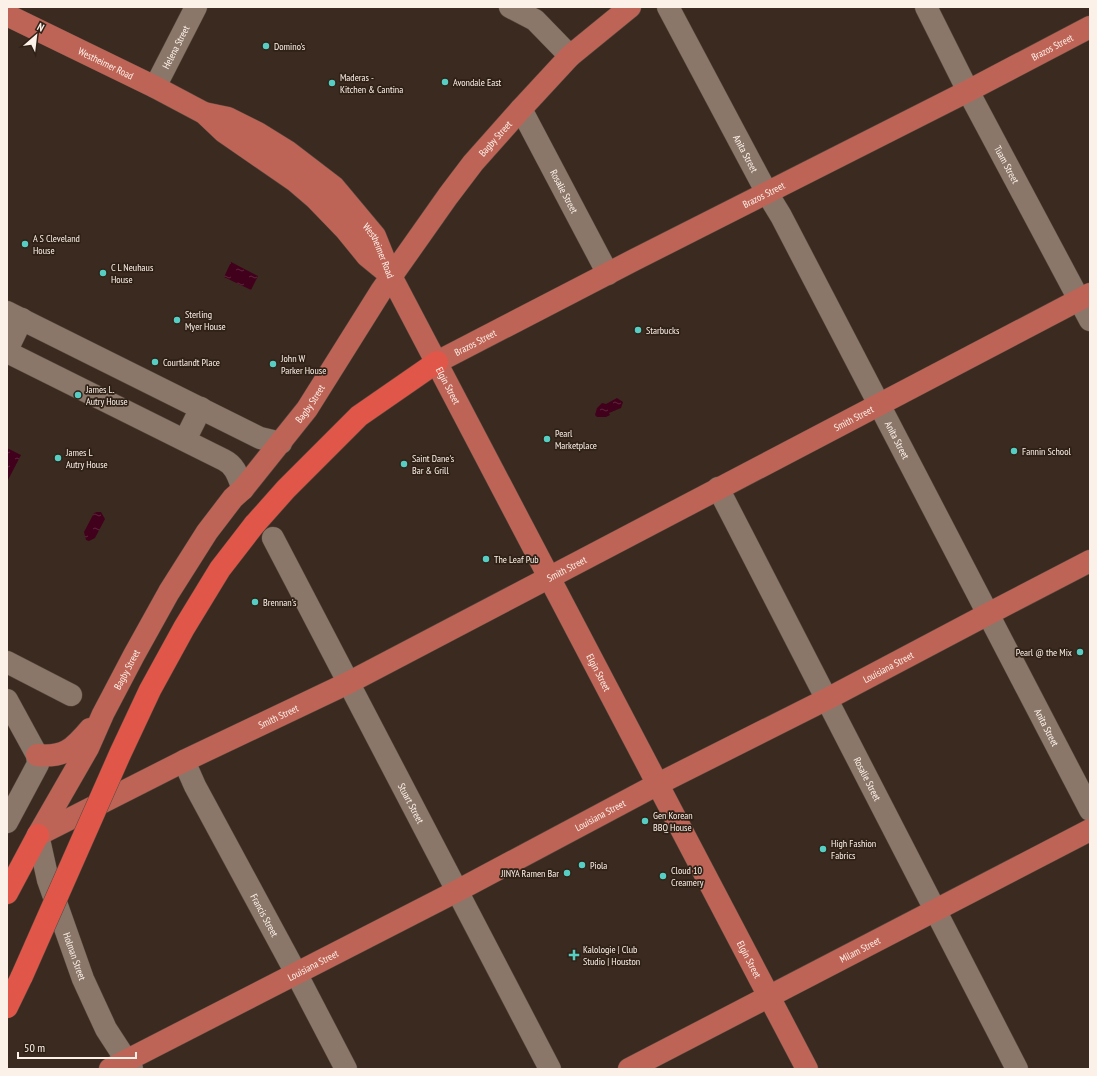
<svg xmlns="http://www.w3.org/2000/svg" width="1097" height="1076" viewBox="0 0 1097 1076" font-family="'PT Sans Narrow',sans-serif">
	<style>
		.water { fill: url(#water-ripples) }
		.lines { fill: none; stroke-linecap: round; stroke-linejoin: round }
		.minor-casing { stroke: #56483e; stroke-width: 23 }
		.major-casing { stroke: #56483e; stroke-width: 23 }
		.highway-casing { stroke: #56483e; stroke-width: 23 }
		.minor { stroke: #8a776a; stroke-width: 22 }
		.major { stroke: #be6457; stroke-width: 22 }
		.highway { stroke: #e0574a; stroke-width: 22 }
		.highway-bridge-casing { stroke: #56483e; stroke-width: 23; stroke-linecap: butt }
		.highway-bridge { stroke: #e0574a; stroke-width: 22 }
		.poi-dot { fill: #56cec3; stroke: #302116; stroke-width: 1.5 }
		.labels { text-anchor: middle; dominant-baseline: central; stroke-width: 3.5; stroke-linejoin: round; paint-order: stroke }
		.poi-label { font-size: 10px; fill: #fcf1e9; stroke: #302116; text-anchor: start }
		.street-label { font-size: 10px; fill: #fcf1e9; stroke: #302116 }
	</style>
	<defs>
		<pattern id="water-ripples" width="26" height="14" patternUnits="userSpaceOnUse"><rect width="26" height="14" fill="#41001b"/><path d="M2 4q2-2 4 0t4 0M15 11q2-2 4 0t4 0" fill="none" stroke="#5d263c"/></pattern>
	</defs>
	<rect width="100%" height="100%" fill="#3b2a1f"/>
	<g class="water">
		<polygon points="231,262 258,276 251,290 224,277"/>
		<polygon points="617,398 623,402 621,408 609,413 610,415 606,417 597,417 595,415 597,408 602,403 606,404"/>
		<polygon points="7,448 21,455 7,482"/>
		<polygon points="97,512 101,512 105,519 95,538 89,541 86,540 84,532 94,513"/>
	</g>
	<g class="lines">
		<defs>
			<g id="minor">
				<polyline points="510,7 535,20 570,56"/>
				<path id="s1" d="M 668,7 L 767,193 L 781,216 L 1090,810"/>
				<path id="s2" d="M 926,7 L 968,91 L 1090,320"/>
				<path id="s3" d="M 155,87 L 196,7"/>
				<path id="s4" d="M 521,109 L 608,274"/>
				<polyline points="7,312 260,438 281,443"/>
				<polyline points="7,350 22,319"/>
				<path d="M 7,352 L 224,460 C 236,466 238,477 243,489"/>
				<polyline points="185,440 201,408"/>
				<path id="s5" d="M 718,488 L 1017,1069"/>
				<path id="s6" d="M 273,538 L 550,1069"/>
				<polyline points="7,662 71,695"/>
				<polyline points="7,700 37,755 38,764 7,822"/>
				<path id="s7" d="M 184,761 L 195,786 L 296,973 L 346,1069"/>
				<path id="s8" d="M 38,835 L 48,880 L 83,979 L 106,1029 L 132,1069"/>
			</g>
			<g id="major">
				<path id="s9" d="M 7,15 L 155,87 L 204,113 L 224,132 L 295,181 L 316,199 L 345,229 L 367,256 L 389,274"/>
				<path id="s10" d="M 204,113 L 228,118 L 258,133 L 287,151 L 334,187 L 375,236 L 391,276 L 807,1069"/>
				<path id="s11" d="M 437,362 L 634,260 L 968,91 L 1090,27"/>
				<path d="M 37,755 C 64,758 73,749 90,729"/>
				<path id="s12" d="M 38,835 L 184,761 L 348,683 L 1090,294"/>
				<path id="s13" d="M 38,835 L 88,748 L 103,714 L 134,655 L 169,592 L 207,532 L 233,498 L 243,489 L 307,409 L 381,291 L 448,196 L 473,163 L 521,109 L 570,56 L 630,7"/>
				<path id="s14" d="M 110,1069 L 457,891 L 658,784 L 827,699 L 988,614 L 1090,561"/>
				<path id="s15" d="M 629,1069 L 1090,830"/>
			</g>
			<g id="highway">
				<polyline points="254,525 286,489 359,416 437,362"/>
				<polyline points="7,893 38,835"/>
				<polyline points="7,1007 22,976"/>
			</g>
		</defs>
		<use href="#minor" class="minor-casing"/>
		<use href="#major" class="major-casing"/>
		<use href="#highway" class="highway-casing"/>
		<use href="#minor" class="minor"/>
		<use href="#major" class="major"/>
		<use href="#highway" class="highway"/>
		<defs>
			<polyline id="highway-bridge" points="22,976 120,754 150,690 184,628 220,569 254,525"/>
		</defs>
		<use href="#highway-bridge" class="highway-bridge-casing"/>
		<use href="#highway-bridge" class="highway-bridge"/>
	</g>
	<g class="poi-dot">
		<circle cx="266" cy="46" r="4"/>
		<circle cx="445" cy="82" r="4"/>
		<circle cx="332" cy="83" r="4"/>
		<circle cx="25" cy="244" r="4"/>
		<circle cx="103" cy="273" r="4"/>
		<circle cx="177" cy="320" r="4"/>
		<circle cx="638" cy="330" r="4"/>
		<circle cx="155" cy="362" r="4"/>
		<circle cx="273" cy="364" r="4"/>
		<circle cx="78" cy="395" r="4"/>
		<circle cx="547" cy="439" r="4"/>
		<circle cx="1014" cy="451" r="4"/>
		<circle cx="58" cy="458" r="4"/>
		<circle cx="404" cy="464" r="4"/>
		<circle cx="486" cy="559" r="4"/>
		<circle cx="255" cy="602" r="4"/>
		<circle cx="1080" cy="652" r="4"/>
		<circle cx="645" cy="821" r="4"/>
		<circle cx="823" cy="849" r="4"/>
		<circle cx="582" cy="865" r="4"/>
		<circle cx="567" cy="873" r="4"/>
		<circle cx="663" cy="876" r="4"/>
		<path d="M572 949h4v4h4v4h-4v4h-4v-4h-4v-4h4z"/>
	</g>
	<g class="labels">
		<g class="poi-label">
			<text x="274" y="46">Domino's</text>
			<text x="340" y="77">Maderas -<tspan x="340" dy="12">Kitchen &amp; Cantina</tspan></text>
			<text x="453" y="82">Avondale East</text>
			<text x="33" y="238">A S Cleveland<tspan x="33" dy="12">House</tspan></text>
			<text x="111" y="267">C L Neuhaus<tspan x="111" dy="12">House</tspan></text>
			<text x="185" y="314">Sterling<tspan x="185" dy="12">Myer House</tspan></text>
			<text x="646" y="330">Starbucks</text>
			<text x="281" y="358">John W<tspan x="281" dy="12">Parker House</tspan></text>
			<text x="163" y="362">Courtlandt Place</text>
			<text x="86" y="389">James L.<tspan x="86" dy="12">Autry House</tspan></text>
			<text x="555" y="433">Pearl<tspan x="555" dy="12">Marketplace</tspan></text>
			<text x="1022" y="451">Fannin School</text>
			<text x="66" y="452">James L<tspan x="66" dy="12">Autry House</tspan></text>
			<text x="412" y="458">Saint Dane's<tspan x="412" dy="12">Bar &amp; Grill</tspan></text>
			<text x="494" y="559">The Leaf Pub</text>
			<text x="263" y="602">Brennan's</text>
			<text x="1072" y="652" text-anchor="end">Pearl @ the Mix</text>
			<text x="653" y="815">Gen Korean<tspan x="653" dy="12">BBQ House</tspan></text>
			<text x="831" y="843">High Fashion<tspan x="831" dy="12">Fabrics</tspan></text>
			<text x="590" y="865">Piola</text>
			<text x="671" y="870">Cloud 10<tspan x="671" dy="12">Creamery</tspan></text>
			<text x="559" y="873" text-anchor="end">JINYA Ramen Bar</text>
			<text x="583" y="949">Kalologie | Club<tspan x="583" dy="12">Studio | Houston</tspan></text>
		</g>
		<g class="street-label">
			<text stroke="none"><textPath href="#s3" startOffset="45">Helena Street</textPath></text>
			<text stroke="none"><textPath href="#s11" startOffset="691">Brazos Street</textPath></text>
			<text stroke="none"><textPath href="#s9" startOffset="110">Westheimer Road</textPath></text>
			<text stroke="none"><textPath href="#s13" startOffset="836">Bagby Street</textPath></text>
			<text stroke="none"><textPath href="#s1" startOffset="166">Anita Street</textPath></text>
			<text stroke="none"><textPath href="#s2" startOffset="177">Tuam Street</textPath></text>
			<text stroke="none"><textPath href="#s4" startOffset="93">Rosalie Street</textPath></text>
			<text stroke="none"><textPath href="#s11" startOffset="367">Brazos Street</textPath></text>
			<text stroke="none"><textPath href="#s10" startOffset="230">Westheimer Road</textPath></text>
			<text stroke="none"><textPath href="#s11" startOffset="43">Brazos Street</textPath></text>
			<text stroke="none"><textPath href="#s10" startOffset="382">Elgin Street</textPath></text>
			<text stroke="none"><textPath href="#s13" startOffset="512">Bagby Street</textPath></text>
			<text stroke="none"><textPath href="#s12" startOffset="916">Smith Street</textPath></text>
			<text stroke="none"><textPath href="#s1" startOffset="490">Anita Street</textPath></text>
			<text stroke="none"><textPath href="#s12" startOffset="592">Smith Street</textPath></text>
			<text stroke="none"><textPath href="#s14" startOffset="876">Louisiana Street</textPath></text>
			<text stroke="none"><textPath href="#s13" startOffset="188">Bagby Street</textPath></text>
			<text stroke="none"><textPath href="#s10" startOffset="706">Elgin Street</textPath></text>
			<text stroke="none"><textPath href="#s12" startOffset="268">Smith Street</textPath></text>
			<text stroke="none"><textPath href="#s1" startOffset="814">Anita Street</textPath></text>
			<text stroke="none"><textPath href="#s5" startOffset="327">Rosalie Street</textPath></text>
			<text stroke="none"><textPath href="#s6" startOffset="299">Stuart Street</textPath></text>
			<text stroke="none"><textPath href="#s14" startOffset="552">Louisiana Street</textPath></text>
			<text stroke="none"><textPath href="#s7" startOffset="174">Francis Street</textPath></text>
			<text stroke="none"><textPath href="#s15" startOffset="260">Milam Street</textPath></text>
			<text stroke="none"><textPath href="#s8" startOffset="127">Holman Street</textPath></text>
			<text stroke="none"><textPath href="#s10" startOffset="1030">Elgin Street</textPath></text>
			<text stroke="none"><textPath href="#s14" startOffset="228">Louisiana Street</textPath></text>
		</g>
	</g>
	<rect width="1097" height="1076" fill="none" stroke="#fcf1e9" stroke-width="16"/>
	<g transform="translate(36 36) rotate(28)" stroke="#302116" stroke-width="3" paint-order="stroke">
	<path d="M0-3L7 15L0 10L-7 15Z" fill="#fcf1e9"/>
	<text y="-6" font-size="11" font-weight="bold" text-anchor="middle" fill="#fcf1e9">N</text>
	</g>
	<path d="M18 1052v6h118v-6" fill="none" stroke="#fcf1e9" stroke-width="2"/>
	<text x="24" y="1052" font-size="12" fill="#fcf1e9" stroke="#302116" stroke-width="3" paint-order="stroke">50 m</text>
</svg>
